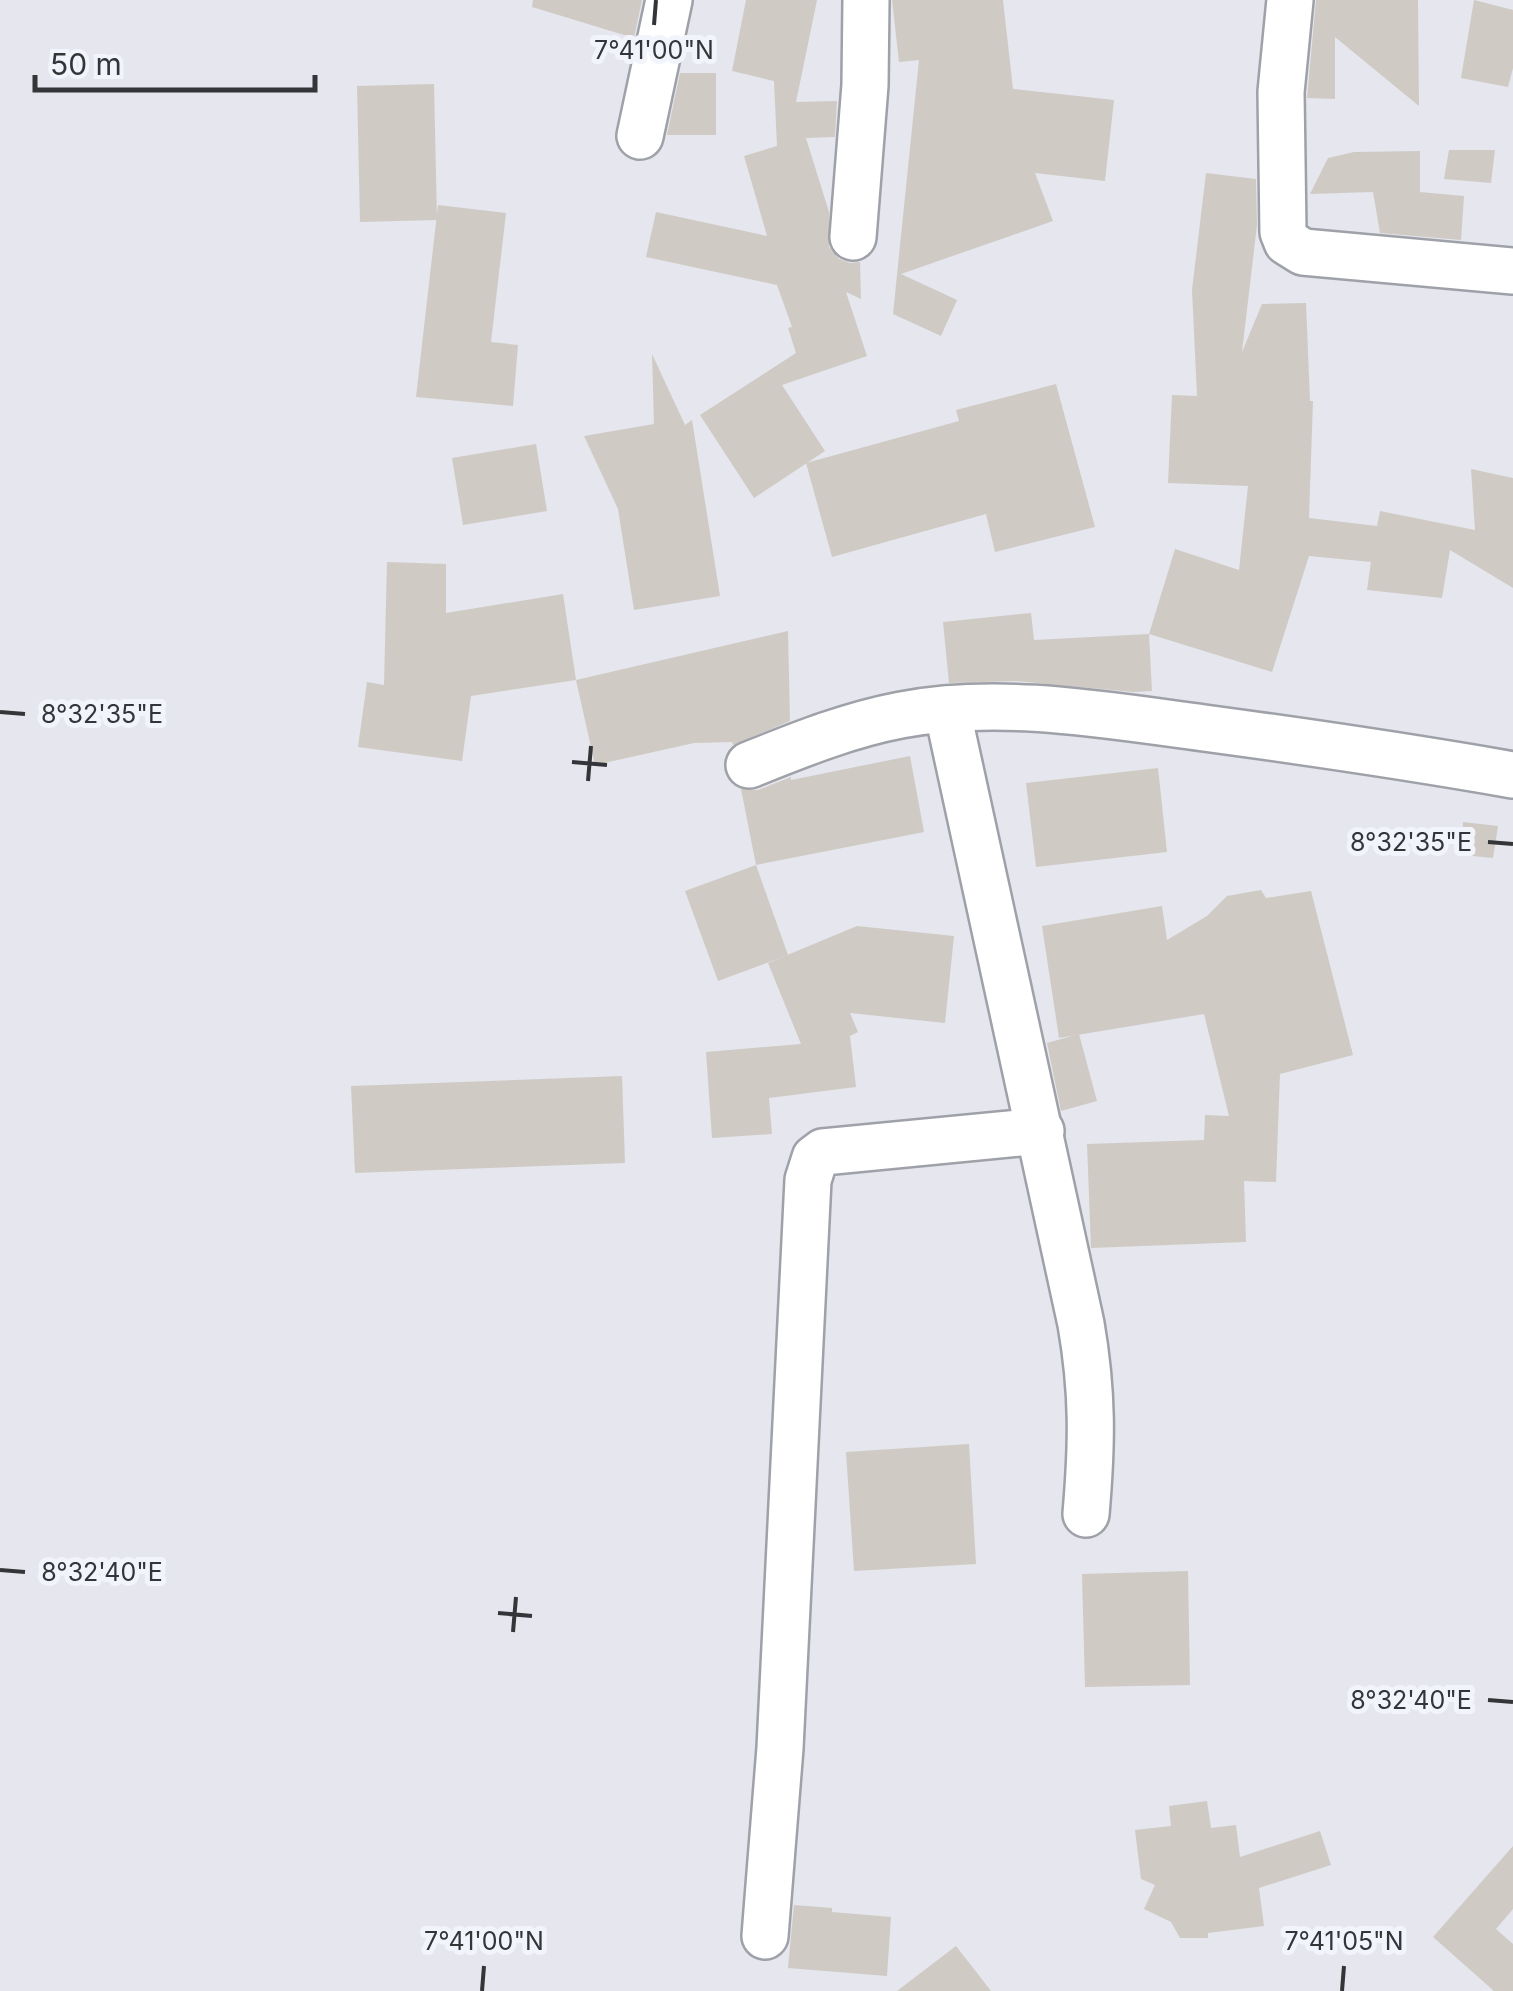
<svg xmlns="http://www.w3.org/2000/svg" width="1513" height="1991" viewBox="0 0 1513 1991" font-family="Inter,sans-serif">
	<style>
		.building { fill: #cfcbc4 }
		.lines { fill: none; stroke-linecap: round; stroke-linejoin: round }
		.minor-casing { stroke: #9fa1a8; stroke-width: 50 }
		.minor { stroke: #fff; stroke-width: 45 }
		.ticks { fill: none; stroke: #343538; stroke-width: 4 }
		.ticks-label { font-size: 25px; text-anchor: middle; fill: #343538; stroke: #f2f4fb; stroke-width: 10; stroke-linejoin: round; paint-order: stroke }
	</style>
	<rect width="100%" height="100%" fill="#e5e6ee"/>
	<g class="building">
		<polygon points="533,0 642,0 634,38 532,7"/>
		<polygon points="746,0 817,0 796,102 837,101 835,137 806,138 829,212 829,247 839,259 850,263 860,262 861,299 846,292 867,356 782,385 825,451 754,498 700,415 796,353 788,328 792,327 777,285 646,257 656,212 767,236 744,156 777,146 774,81 732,71"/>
		<polygon points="892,0 1003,0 1013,89 1114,100 1105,181 1035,173 1053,221 901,274 957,300 941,336 893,314 919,60 899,62"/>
		<polygon points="1316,0 1418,0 1419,106 1335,37 1335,99 1307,98"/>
		<polygon points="1474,0 1513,10 1513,68 1508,87 1461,78"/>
		<polygon points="680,73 716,73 716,135 667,135"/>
		<polygon points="434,84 437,220 360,222 357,86"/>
		<polygon points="1449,150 1495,150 1491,183 1444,179"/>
		<polygon points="1420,151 1420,192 1464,196 1461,240 1380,233 1373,192 1310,194 1328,158 1354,152"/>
		<polygon points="1206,173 1256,179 1257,225 1242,352 1262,304 1306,303 1310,401 1313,401 1309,518 1377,526 1380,511 1475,530 1471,469 1513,478 1513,588 1450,550 1442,598 1367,590 1371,562 1309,556 1272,672 1149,634 1175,549 1239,570 1248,486 1168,483 1172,395 1197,396 1192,290"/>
		<polygon points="438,205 506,213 491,342 518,345 513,406 416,397"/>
		<polygon points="652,354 685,425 692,420 720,596 634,610 618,509 584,436 654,424"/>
		<polygon points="1056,384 1095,527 995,552 986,514 832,557 806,463 959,421 956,410"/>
		<polygon points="536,444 547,511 463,525 452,458"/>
		<polygon points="387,562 446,564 446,613 563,594 576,680 471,696 462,761 358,747 367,682 384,685"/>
		<polygon points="1031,613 1034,640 1149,634 1152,691 1133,692 1016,681 949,683 943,622"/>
		<polygon points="788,631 790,721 733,745 732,742 694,743 595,765 576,680"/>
		<polygon points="910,756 924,832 756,865 741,789 758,790 791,777 791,780"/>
		<polygon points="1158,768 1167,852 1036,867 1026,783"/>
		<polygon points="1463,822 1498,826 1493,858 1462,855"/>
		<polygon points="756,865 788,955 718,981 685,891"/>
		<polygon points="1261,890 1266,898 1311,891 1353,1055 1280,1074 1276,1182 1244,1181 1246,1242 1091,1248 1087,1144 1204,1140 1205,1115 1229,1116 1204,1014 1059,1038 1042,926 1162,906 1167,940 1207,916 1227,896"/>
		<polygon points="857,926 954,936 945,1023 850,1013 858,1032 850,1036 856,1087 769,1098 772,1134 712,1138 706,1052 801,1044 768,963"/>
		<polygon points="1079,1034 1097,1101 1061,1111 1047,1043"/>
		<polygon points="622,1076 625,1163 355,1173 351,1086"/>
		<polygon points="969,1444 976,1564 854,1571 846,1452"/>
		<polygon points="1188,1571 1190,1685 1085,1687 1082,1574"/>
		<polygon points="1207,1801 1211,1828 1236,1825 1240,1857 1320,1831 1331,1865 1259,1888 1264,1926 1208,1933 1208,1938 1180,1938 1171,1922 1144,1909 1155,1885 1141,1879 1135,1830 1171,1826 1169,1806"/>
		<polygon points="1513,1846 1513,1909 1496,1929 1513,1944 1513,1991 1494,1991 1433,1937"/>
		<polygon points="794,1905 832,1908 832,1912 891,1917 887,1976 788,1968"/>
		<polygon points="956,1946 991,1991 897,1991"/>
	</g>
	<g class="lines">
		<defs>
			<g id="minor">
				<polyline points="1290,0 1281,92 1283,232 1287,242 1303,252 1513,271"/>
				<polyline points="640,136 669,0"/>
				<polyline points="853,237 865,85 866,0"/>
				<path d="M 947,709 L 1081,1324 C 1093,1393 1092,1444 1086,1514"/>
				<path d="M 749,765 C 799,745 848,725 901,715 C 1000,696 1106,715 1204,728 C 1308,742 1410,757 1513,775"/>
				<polyline points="765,1936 780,1748 808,1180 815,1158 823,1152 1041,1131"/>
			</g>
		</defs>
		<use href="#minor" class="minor-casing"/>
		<use href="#minor" class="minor"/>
	</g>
	<path class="ticks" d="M 654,25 L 656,0M 0,712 L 25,714M 572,762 L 607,765M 588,781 L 591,746M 1488,842 L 1513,844M 0,1570 L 25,1572M 498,1613 L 532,1616M 513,1632 L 516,1597M 1488,1700 L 1513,1702M 482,1991 L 484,1966M 1342,1991 L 1344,1966"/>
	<g class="ticks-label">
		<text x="654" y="59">7°41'00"N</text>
		<text x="102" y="723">8°32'35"E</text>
		<text x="1411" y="851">8°32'35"E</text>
		<text x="102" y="1581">8°32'40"E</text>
		<text x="1411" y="1709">8°32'40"E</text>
		<text x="484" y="1950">7°41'00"N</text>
		<text x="1344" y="1950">7°41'05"N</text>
	</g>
	<path d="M35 75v15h280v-15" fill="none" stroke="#343538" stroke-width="5"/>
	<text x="50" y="75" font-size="30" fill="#343538" stroke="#f2f4fb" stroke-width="8" paint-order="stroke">50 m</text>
</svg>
